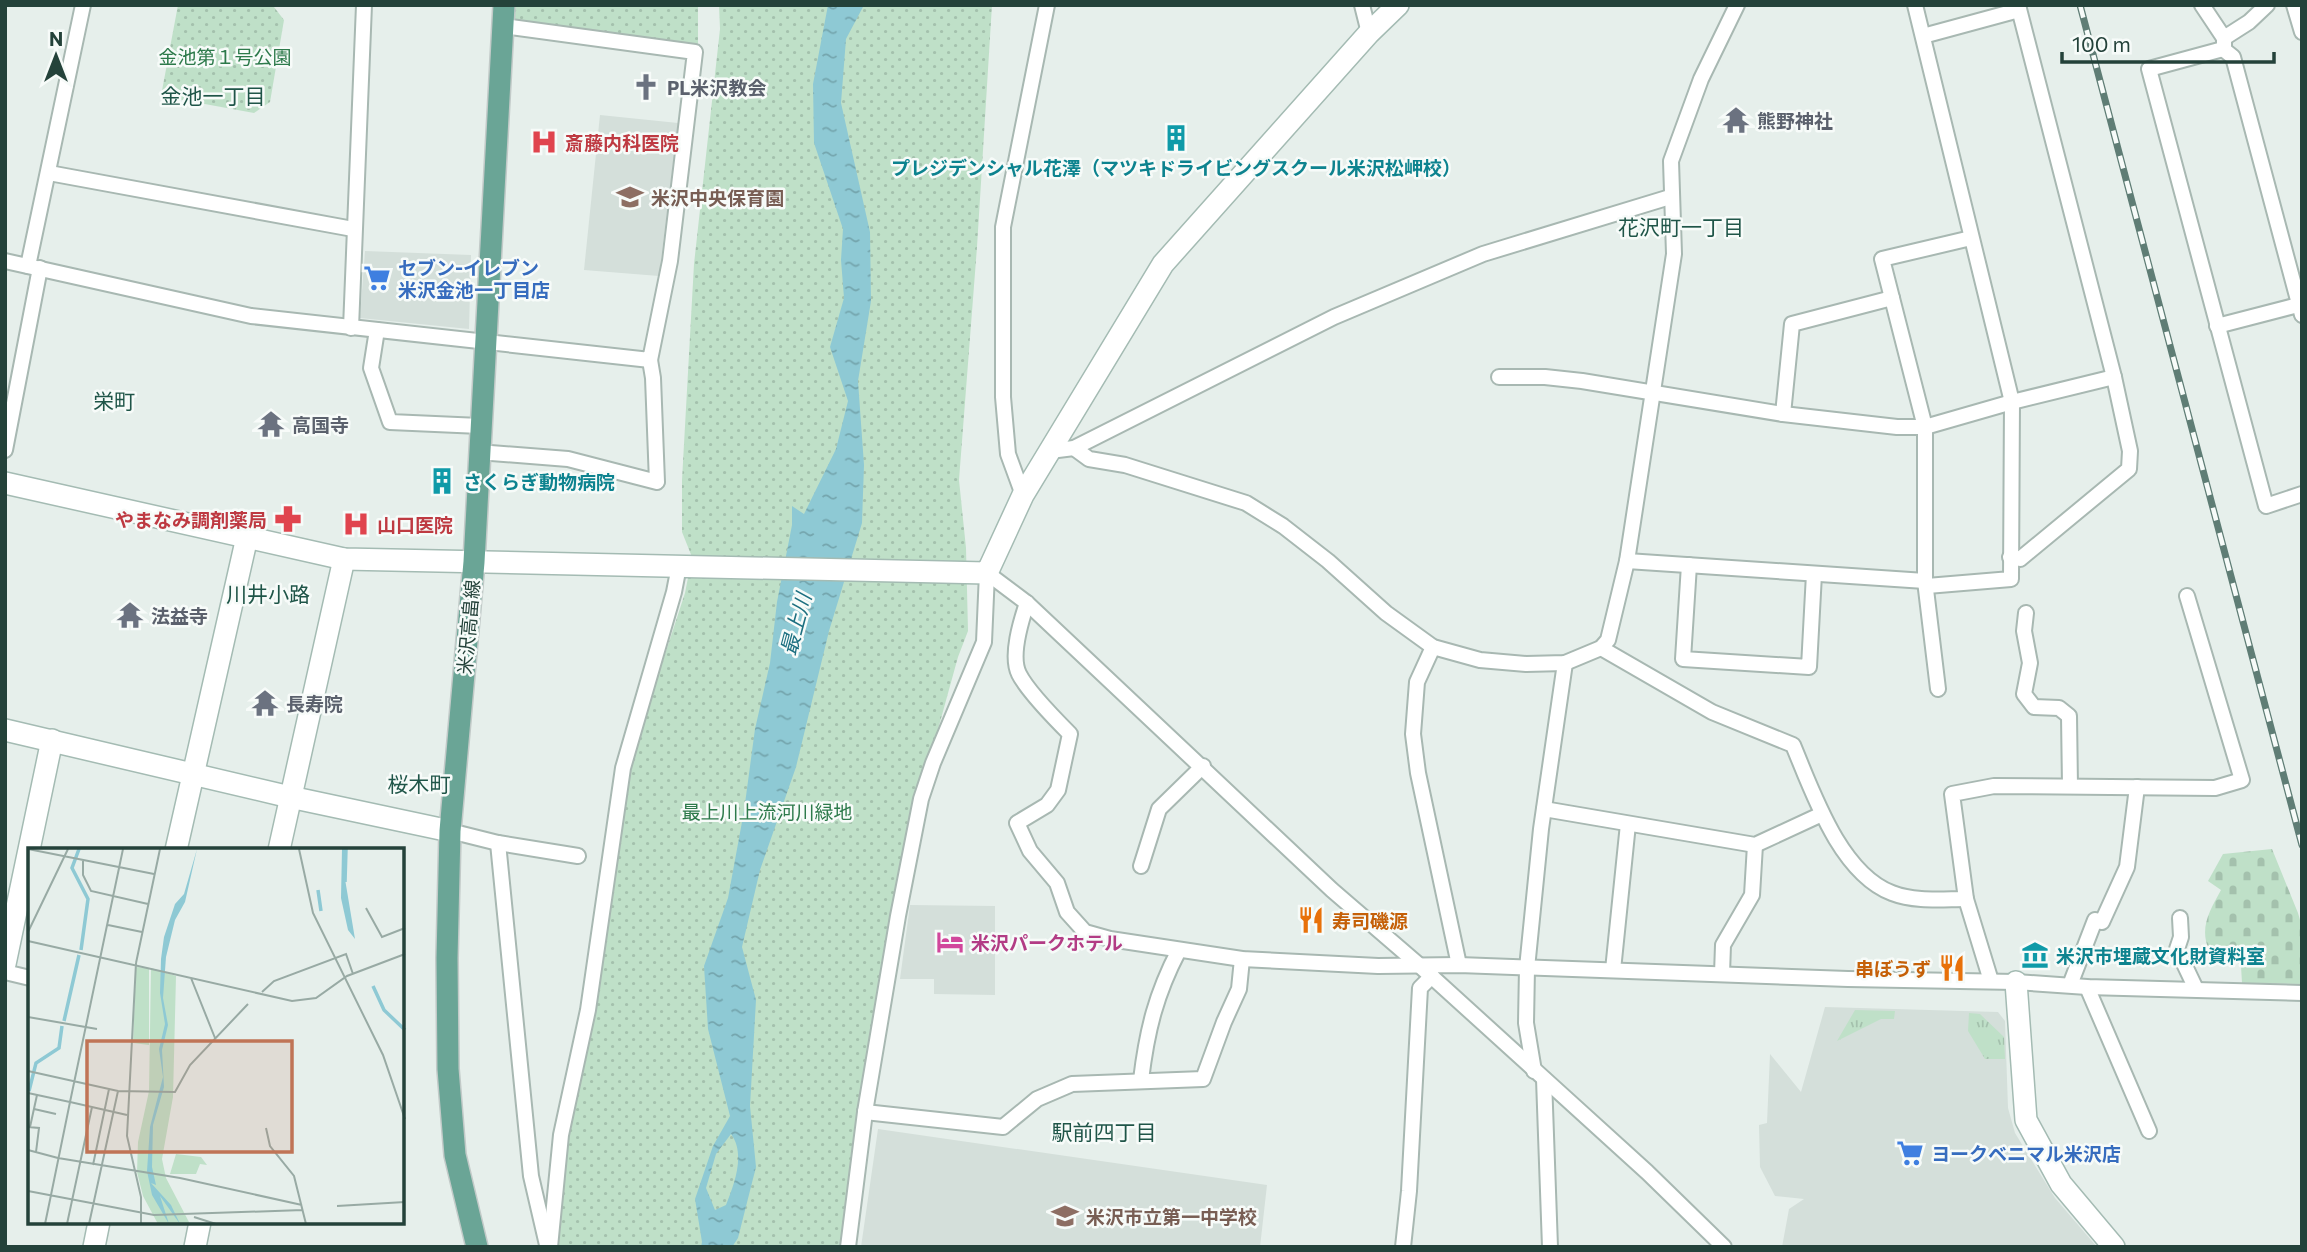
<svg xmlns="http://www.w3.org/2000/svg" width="2307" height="1252" viewBox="0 0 2307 1252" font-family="Commissioner,'Noto Sans JP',sans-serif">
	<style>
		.built { fill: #d4dfda }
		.grass { fill: url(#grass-tufts) }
		.cemetery { fill: url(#cemetery-stones) }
		.park { fill: url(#park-dots) }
		.water { fill: url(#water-ripples); fill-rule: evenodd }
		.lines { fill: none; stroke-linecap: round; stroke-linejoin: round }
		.street-casing { stroke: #a8b8b2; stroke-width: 18 }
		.secondary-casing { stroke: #a4bbb3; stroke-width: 24 }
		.primary-casing { stroke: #c2cac8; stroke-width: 24 }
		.street { stroke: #fff; stroke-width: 14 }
		.secondary { stroke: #fff; stroke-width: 21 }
		.primary { stroke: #6aa596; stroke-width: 21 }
		.rail-casing { stroke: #5f7d75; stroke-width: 7 }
		.rail { stroke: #f7fbf9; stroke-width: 4.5; stroke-dasharray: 13; stroke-linecap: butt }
		.labels { text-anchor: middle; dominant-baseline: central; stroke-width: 5; stroke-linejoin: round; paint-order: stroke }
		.park-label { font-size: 19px; fill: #2d7a4b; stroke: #f7fbf9 }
		.worship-label { font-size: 19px; font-weight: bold; fill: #5b616d; stroke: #f7fbf9; text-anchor: start }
		.health-label { font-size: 19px; font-weight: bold; fill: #be3a42; stroke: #f7fbf9; text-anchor: start }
		.culture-label { font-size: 19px; font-weight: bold; fill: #0d838f; stroke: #f7fbf9; text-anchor: start }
		.education-label { font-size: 19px; font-weight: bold; fill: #785e54; stroke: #f7fbf9; text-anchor: start }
		.shop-label { font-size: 19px; font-weight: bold; fill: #366cbe; stroke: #f7fbf9; text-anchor: start }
		.street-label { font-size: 19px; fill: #24423a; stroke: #f7fbf9 }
		.food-label { font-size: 19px; font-weight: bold; fill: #c56008; stroke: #f7fbf9; text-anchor: start }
		.hotel-label { font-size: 19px; font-weight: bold; fill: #b23c85; stroke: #f7fbf9; text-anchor: start }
		.neighbourhood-label { font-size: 21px; fill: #1f5548; stroke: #f7fbf9 }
		.water-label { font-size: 21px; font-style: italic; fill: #1c6f80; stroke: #f7fbf9 }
		.inset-river { fill: none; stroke: #8ec9d4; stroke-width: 3.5 }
		.inset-road { fill: none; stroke: #98aaa4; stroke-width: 2 }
		.view { fill: #c07456; fill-opacity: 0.15; stroke: #c07456; stroke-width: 3.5 }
		.inset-edge { fill: none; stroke: #24423a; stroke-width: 3.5 }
	</style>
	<defs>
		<pattern id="grass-tufts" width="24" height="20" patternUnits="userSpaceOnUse" patternTransform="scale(1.75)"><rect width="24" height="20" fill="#bfe0c8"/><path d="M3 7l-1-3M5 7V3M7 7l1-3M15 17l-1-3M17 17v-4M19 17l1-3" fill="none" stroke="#a4c1ad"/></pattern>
		<pattern id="cemetery-stones" width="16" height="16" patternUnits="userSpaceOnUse" patternTransform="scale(1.75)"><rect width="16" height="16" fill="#bfe0c8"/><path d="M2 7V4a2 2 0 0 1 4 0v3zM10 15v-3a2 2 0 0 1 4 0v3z" fill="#a4c1ad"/></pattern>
		<pattern id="park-dots" width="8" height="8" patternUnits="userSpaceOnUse" patternTransform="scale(1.75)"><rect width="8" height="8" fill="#bfe0c8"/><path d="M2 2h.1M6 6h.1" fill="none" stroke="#a4c1ad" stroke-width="1.8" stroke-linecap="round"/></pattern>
		<pattern id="water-ripples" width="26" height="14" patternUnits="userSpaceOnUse" patternTransform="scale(1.75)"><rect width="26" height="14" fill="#8ec9d4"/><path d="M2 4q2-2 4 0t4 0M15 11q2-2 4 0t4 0" fill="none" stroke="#74a5ad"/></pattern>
	</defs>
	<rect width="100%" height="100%" fill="#e6efeb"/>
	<g class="built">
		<polygon points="600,115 678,123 659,276 584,270"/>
		<polygon points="365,251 471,255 469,329 360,318"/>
		<polygon points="910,905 995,906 995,995 934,994 934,979 900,979"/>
		<polygon points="1825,1007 1998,1012 2005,1021 2008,1108 2015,1133 2055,1198 2097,1247 1782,1247 1789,1209 1804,1199 1775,1196 1760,1167 1759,1125 1767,1123 1770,1054 1801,1092"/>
		<polygon points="878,1129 1267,1185 1260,1247 861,1247"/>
	</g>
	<g class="grass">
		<polygon points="1855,1010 1895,1011 1894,1019 1881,1019 1837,1041"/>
		<polygon points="1969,1013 1980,1014 2004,1037 2005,1059 1985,1059 1968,1031"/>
	</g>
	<path class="cemetery" d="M 2272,849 L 2298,913 L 2302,927 L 2302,984 L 2242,983 L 2241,966 L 2224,951 L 2209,950 C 2199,928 2210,910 2221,890 L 2208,881 L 2223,854 Z"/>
	<g class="park">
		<polygon points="178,5 263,5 274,7 284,20 270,102 254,113 161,96"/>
		<polygon points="515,5 698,5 698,45 514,20"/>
		<polygon points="719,5 992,5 977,247 959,480 966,548 968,631 958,657 929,762 850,1178 841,1247 558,1247 567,1137 626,774 685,593 692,557 682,532 682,480 694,264 720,29"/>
	</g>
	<path class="water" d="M 828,5 L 864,5 L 846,39 L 841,103 L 870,232 L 871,301 L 858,381 L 864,465 L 862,523 L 829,631 L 796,767 L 760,870 L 742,947 L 756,1000 L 750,1106 L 756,1167 L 738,1238 L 732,1247 L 701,1247 L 702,1242 L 695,1199 L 713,1146 L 730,1116 L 708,1029 L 704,966 L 728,898 L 744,811 L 755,729 L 770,663 L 777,602 L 792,525 L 792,506 L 804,514 L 836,449 L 848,401 L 830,347 L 844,298 L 841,260 L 843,229 L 814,143 L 813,84 ZM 731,1134 C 746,1154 734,1185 726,1205 L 715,1210 L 706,1188 L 716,1154 Z"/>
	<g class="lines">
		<defs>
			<g id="street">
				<polyline points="1362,5 1369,33"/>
				<polyline points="1915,5 2012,402 2011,579 1927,586"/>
				<polyline points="2202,5 2224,38 2224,47"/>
				<polyline points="2294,5 2302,32"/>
				<polyline points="1923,36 2019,10"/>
				<polyline points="2224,38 2249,22 2267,5"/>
				<polyline points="2223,49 2149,69 2266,506 2302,494"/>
				<polyline points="2223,49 2233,57 2302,315"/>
				<polyline points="49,173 353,229"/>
				<polyline points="5,261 251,316 650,360 670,261 695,52 503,26"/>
				<polyline points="28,266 83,5"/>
				<polyline points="2217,326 2302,304"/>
				<polyline points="351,328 364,5"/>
				<polyline points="377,330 371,368 390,422 480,426"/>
				<polyline points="1499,377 1545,377 1582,381 1783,414 1897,427 1925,427 2012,402 2114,377"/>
				<polyline points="1783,414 1792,324 1892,298"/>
				<polyline points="1074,448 1089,459 1125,465 1246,503 1283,526 1328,561 1386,613 1433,647 1480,660 1526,664 1565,663 1601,648 1608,640 1627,561 1674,254 1671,161 1701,79 1737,5"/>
				<polyline points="5,450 40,268"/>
				<polyline points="1050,451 1074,448 1334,317 1483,254 1670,197"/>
				<polyline points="478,452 568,459 657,482 653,378 650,360"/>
				<polyline points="1023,495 1008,454 1003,397 1003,227 1047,5"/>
				<polyline points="2010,557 2020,559 2129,469 2130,451 2114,377 2018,5"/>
				<polyline points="1627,561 1925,581"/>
				<polyline points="1689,565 1683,659 1809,667 1814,574"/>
				<polyline points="987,573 1027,603 1332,890 1419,965 1647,1172 1724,1247"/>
				<path d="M 1027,603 C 1021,621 1010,656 1019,674 C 1028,692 1055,719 1070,734 L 1058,790 L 1047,805 L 1017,823 L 1030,851 L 1057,883 L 1067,912 L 1085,932 L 1110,939 L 1242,959 L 1378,966 L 1459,965 L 1848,979 L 2016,982 L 2087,987 L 2302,993"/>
				<polyline points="2026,613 2024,631 2030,663 2024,694 2034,707 2059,708 2069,716 2070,786"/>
				<polyline points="1433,647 1417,682 1413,734 1418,773 1459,965"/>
				<path d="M 1601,648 L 1712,712 L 1793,745 C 1813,793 1840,873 1892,893 C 1915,902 1942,899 1966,899"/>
				<polyline points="1938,689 1925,581 1925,427 1882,259 1971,238"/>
				<polyline points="1544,809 1755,845 1822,814"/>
				<polyline points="450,831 498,843 578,856"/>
				<polyline points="498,843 531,1176 547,1245"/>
				<polyline points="1141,866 1159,809 1203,766"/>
				<polyline points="2180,918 2181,937 2177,949 2196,989"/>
				<polyline points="1613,970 1628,824"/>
				<polyline points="5,972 30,978"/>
				<polyline points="1722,974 1723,945 1752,895 1755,845"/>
				<polyline points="1991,981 1966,899 1952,794 1994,786 2215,788 2242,780 2187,596"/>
				<polyline points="2070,985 2095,920 2102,922 2127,867 2137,787"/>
				<polyline points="2087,987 2149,1131"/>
				<polyline points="1534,1071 1526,1023 1527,968 1541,829 1565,663"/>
				<polyline points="1544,1079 1550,1247"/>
				<path d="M 1141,1080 C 1147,1030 1156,994 1179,950"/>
				<polyline points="865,1112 1003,1127 1037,1099 1072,1084 1203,1079 1224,1022 1239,989 1242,959"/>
				<polyline points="550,1247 561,1135 588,1010 623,768 674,592 679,566"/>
				<polyline points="848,1247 865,1112 898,916 921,799 933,763 984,642 987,573"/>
				<polyline points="1403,1247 1409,1191 1420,988 1432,976"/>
			</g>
			<g id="secondary">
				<polyline points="5,483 344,559 987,573 1023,495 1163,264 1369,33 1398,5"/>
				<polyline points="5,730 290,797 450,831"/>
				<polyline points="176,850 247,537"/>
				<polyline points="279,850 344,559"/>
				<polyline points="5,964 52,740"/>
				<polyline points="2016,982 2026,1120 2061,1184 2114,1247"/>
				<polyline points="94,1247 99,1222"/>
				<polyline points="195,1247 200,1222"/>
			</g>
			<polyline id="primary" points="477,1247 455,1155 448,1069 447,958 450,831 474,562 504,5"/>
		</defs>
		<use href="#street" class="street-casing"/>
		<use href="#secondary" class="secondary-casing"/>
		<use href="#primary" class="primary-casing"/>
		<use href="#street" class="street"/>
		<use href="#secondary" class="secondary"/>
		<use href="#primary" class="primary"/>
		<defs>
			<polyline id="rail" points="2080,5 2302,845"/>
		</defs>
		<use href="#rail" class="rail-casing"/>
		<use href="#rail" class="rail"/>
	</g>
	<defs>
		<symbol id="church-bare" viewBox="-9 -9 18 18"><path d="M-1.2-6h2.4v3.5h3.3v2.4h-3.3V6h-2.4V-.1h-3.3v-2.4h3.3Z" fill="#6b7280" stroke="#f7fbf9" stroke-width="2.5" paint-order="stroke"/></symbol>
		<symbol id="temple-bare" viewBox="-9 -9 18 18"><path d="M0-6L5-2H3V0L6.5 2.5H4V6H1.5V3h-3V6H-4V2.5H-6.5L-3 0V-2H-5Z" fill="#6b7280" stroke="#f7fbf9" stroke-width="2.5" paint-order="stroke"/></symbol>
		<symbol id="building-bare" viewBox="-9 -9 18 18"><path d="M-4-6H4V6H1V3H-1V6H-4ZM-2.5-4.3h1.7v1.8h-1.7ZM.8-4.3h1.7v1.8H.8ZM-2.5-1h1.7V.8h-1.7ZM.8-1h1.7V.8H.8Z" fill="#0f9aa8" stroke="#f7fbf9" stroke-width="2.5" paint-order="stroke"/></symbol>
		<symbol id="hospital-bare" viewBox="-9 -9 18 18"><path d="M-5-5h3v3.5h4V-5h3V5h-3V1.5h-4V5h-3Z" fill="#e0444e" stroke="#f7fbf9" stroke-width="2.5" paint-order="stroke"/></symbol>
		<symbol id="school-bare" viewBox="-9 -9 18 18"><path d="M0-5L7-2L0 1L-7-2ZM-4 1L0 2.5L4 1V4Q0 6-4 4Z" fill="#8d6e63" stroke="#f7fbf9" stroke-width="2.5" paint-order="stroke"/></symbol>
		<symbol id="supermarket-bare" viewBox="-9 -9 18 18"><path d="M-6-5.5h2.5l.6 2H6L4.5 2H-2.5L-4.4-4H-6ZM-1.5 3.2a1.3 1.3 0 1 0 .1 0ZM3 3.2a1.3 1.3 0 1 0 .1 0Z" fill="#3f7fe0" stroke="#f7fbf9" stroke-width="2.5" paint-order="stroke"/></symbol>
		<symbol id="pharmacy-bare" viewBox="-9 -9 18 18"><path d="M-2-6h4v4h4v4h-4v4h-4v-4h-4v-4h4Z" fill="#e0444e" stroke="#f7fbf9" stroke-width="2.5" paint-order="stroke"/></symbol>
		<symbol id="restaurant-bare" viewBox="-9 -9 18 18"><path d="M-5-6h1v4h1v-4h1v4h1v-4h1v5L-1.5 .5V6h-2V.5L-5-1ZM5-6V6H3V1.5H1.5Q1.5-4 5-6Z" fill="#e8710a" stroke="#f7fbf9" stroke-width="2.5" paint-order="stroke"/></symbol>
		<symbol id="hotel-bare" viewBox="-9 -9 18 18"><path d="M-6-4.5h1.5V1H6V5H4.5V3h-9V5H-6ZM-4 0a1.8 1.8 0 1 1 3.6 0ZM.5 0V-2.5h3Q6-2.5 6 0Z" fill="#d1479c" stroke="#f7fbf9" stroke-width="2.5" paint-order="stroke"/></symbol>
		<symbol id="museum-bare" viewBox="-9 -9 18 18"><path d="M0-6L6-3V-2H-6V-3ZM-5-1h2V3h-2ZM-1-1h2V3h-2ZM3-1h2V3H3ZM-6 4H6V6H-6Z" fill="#0f9aa8" stroke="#f7fbf9" stroke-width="2.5" paint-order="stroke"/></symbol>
	</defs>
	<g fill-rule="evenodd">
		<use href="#church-bare" x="627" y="68" width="38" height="38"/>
		<use href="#temple-bare" x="1717" y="101" width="38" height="38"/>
		<use href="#building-bare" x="1157" y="119" width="38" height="38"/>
		<use href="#hospital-bare" x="525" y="123" width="38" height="38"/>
		<use href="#school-bare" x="611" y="178" width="38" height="38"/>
		<use href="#supermarket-bare" x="358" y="259" width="38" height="38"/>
		<use href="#temple-bare" x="252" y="405" width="38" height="38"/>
		<use href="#building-bare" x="423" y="462" width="38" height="38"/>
		<use href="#pharmacy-bare" x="269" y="500" width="38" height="38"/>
		<use href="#hospital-bare" x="337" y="505" width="38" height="38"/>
		<use href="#temple-bare" x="111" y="596" width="38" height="38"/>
		<use href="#temple-bare" x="246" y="684" width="38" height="38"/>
		<use href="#restaurant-bare" x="1292" y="901" width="38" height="38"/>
		<use href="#hotel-bare" x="931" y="923" width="38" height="38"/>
		<use href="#museum-bare" x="2016" y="936" width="38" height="38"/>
		<use href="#restaurant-bare" x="1933" y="949" width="38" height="38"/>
		<use href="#supermarket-bare" x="1891" y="1134" width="38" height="38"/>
		<use href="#school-bare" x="1046" y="1197" width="38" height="38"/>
	</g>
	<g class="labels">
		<g class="park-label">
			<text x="225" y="56">金池第１号公園</text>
			<text x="767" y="811">最上川上流河川緑地</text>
		</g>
		<g class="worship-label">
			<text x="667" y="87">PL米沢教会</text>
			<text x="1757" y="120">熊野神社</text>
			<text x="292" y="424">高国寺</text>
			<text x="151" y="615">法益寺</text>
			<text x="286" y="703">長寿院</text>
		</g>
		<g class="health-label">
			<text x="565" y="142">斎藤内科医院</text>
			<text x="267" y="519" text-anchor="end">やまなみ調剤薬局</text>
			<text x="377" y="524">山口医院</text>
		</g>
		<g class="culture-label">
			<text x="1176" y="167" text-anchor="middle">プレジデンシャル花澤（マツキドライビングスクール米沢松岬校）</text>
			<text x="463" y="481">さくらぎ動物病院</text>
			<text x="2056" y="955">米沢市埋蔵文化財資料室</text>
		</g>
		<g class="education-label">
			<text x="651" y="197">米沢中央保育園</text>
			<text x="1086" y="1216">米沢市立第一中学校</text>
		</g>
		<g class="shop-label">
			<text x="398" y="267">セブン-イレブン<tspan x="398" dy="22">米沢金池一丁目店</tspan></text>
			<text x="1931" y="1153">ヨークベニマル米沢店</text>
		</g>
		<g class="street-label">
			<text transform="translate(468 627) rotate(-85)">米沢高畠線</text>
		</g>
		<g class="food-label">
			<text x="1332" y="920">寿司磯源</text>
			<text x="1931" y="968" text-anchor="end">串ぼうず</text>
		</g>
		<g class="hotel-label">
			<text x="971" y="942">米沢パークホテル</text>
		</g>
		<g class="neighbourhood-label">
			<text x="213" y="95">金池一丁目</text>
			<text x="1681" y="226">花沢町一丁目</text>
			<text x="114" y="400">栄町</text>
			<text x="268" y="593">川井小路</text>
			<text x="419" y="783">桜木町</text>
			<text x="1104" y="1131">駅前四丁目</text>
		</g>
		<g class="water-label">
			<text transform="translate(795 624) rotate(-75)">最上川</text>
		</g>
	</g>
	<g transform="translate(28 848)">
		<rect width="376" height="376" fill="#e6efeb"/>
		<path d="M 108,119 L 121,120 L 121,197 L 105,195 ZM 123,120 L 148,128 L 145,249 L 134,311 L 138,330 L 162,376 L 130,376 L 115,348 L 109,324 L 110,294 L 121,243 Z" fill="#bfe0c8"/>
		<path d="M 148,306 L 173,309 L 179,317 L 172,316 L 168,326 L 142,326 Z" fill="#bfe0c8"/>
		<path d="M 169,1 L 157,54 L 147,72 L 138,109 L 135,150 L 140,177 L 134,202 L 136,239 L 125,277 L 124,319 L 128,337 L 123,335 L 143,357 L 152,376 L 132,348 L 141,376 L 124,347 L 119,323 L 122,279 L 135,229 L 131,201 L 137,176 L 132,145 L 133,111 L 136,89 L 147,56 L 156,46 ZM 314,1 L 319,1 L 316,25 L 327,91 L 320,82 L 313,50 Z" fill="#8ec9d4"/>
		<path class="inset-river" d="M 51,1 L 44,20 L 60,51 L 53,102M 317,34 L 318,1M 290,42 L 293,63M 345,138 L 356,162 L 377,182M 36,173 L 51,107M 1,243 L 8,215 L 31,200 L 34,178"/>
		<path class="inset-road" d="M 0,1 L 126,26M 95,1 L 42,254 L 99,267M 271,1 L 285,65 L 355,207 L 377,271M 55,12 L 55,27 L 63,43 L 120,56M 338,60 L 354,89 L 377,80M 80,77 L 114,84M 0,84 L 40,1M 0,93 L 264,153 L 288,150 L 319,128 L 377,106M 108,115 L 132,1M 108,115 L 99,288 L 113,349 L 113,376M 163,130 L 187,190M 234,144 L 246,133 L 318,106 L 325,126M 0,169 L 69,181M 0,223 L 90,243 L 147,244 L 162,217 L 220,156M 0,245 L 42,254 L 23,347M 6,261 L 28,266M 0,279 L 11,280 L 8,304M 2,279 L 9,247M 238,280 L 242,298 L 266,328 L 278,376M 0,302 L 30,310M 30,310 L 152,330 L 274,357M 65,317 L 81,241M 0,343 L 126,367 L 275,362M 309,358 L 377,354M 166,369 L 188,376M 17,376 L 23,347M 39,376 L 64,259M 61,376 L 90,243"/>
		<path class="view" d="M 59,193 L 264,193 L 264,304 L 59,304 Z"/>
		<rect width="376" height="376" class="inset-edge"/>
	</g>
	<rect width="2307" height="1252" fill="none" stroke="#24423a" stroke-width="14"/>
	<g transform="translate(56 56)" stroke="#f7fbf9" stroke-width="5" paint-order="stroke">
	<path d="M0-5L12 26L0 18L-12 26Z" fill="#24423a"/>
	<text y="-10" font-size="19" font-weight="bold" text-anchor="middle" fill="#24423a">N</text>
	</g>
	<path d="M2062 52v10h212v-10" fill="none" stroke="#24423a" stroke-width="3.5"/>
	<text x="2072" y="52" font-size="21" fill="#24423a" stroke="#f7fbf9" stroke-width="5" paint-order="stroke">100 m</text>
</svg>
